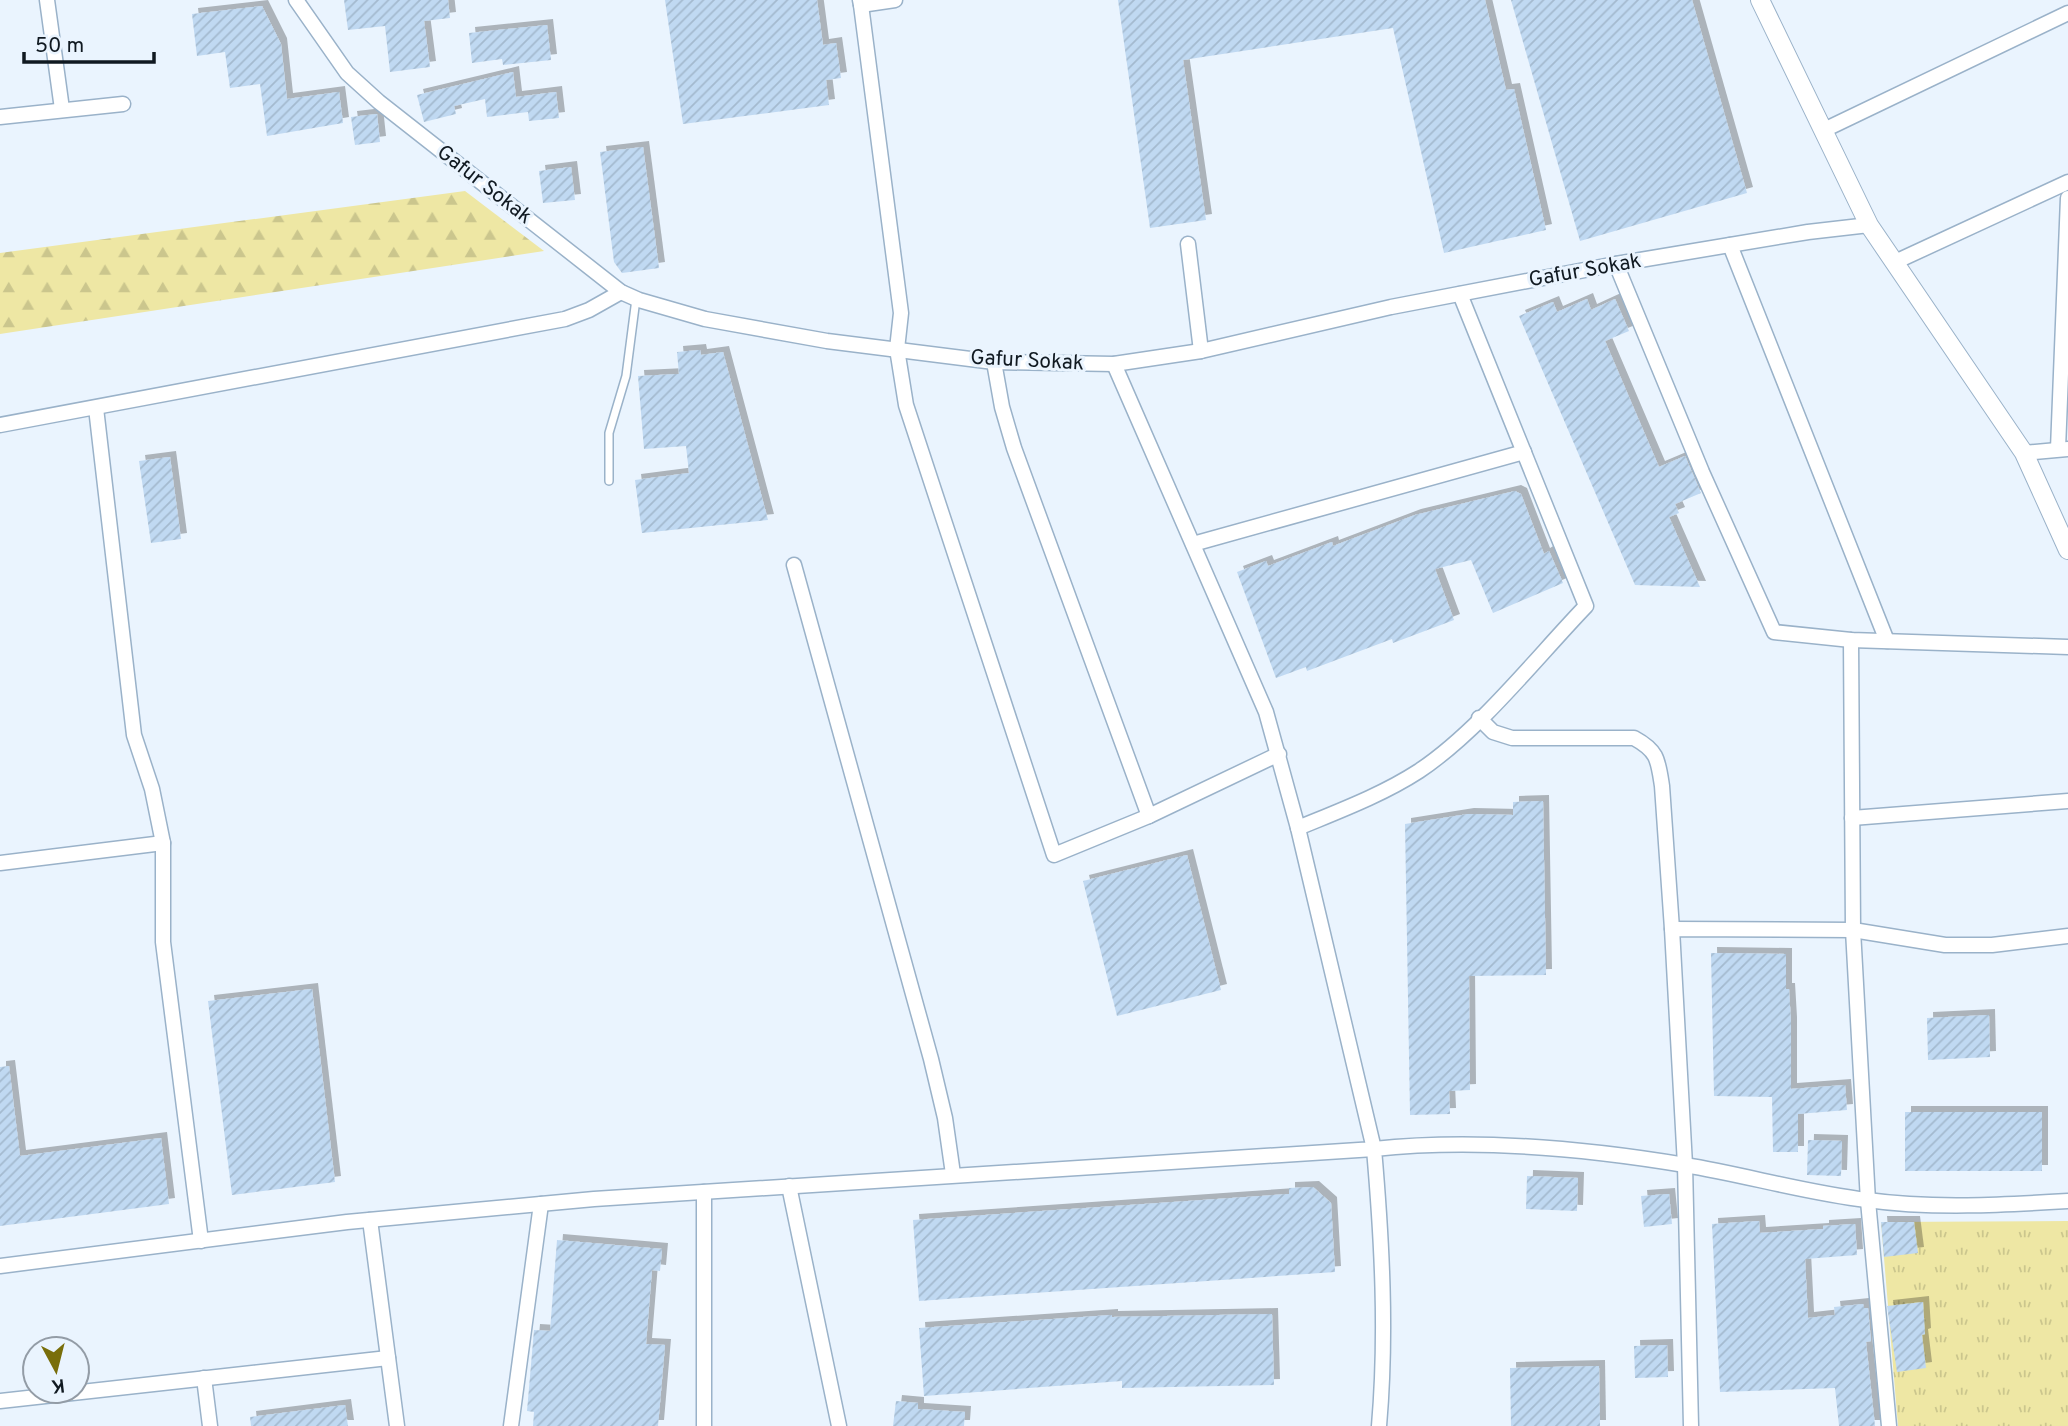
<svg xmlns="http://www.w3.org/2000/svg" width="2068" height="1426" viewBox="0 0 2068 1426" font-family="Overpass,sans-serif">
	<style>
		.grass { fill: url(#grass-tufts) }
		.forest { fill: url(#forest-firs) }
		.building { fill: url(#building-hatch); filter: url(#shadow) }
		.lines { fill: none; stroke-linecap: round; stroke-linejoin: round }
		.service-casing { stroke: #9ab2c9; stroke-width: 10 }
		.minor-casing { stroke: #9ab2c9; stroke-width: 17 }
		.tertiary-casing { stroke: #9ab2c9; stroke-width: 20 }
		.service { stroke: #fff; stroke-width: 7 }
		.minor { stroke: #fff; stroke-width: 14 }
		.tertiary { stroke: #fff; stroke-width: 18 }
		.labels { text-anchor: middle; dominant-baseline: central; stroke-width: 6; stroke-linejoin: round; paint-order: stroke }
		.street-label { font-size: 21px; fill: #101921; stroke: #eaf4fe }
	</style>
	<defs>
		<pattern id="grass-tufts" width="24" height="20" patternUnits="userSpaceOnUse" patternTransform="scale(1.75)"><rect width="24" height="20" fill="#eee7a4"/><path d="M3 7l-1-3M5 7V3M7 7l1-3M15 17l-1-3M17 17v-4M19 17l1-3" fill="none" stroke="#cbc68d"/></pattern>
		<pattern id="forest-firs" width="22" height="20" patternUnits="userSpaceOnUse" patternTransform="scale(1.75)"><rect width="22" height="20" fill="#eee7a4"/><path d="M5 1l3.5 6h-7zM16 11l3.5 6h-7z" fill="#cbc68d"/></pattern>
		<pattern id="building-hatch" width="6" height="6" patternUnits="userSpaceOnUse" patternTransform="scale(1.75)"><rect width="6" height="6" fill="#c0d9f2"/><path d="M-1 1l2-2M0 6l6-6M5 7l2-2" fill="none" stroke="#a4bacf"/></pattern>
		<filter id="shadow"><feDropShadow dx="6" dy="-6" stdDeviation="0" flood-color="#0004"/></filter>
	</defs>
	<rect width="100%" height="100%" fill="#eaf4fe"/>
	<polygon class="grass" points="2068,1221 2068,1426 1898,1426 1881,1222"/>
	<polygon class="forest" points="465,191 544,251 0,334 0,253"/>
	<g class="building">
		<polygon points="344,0 448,0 450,18 424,21 430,67 390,72 385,26 348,30"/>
		<polygon points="665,0 817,0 823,45 836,43 841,78 826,80 829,105 683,124"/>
		<polygon points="1118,0 1485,0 1506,90 1514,89 1546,230 1444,253 1393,28 1183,60 1206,220 1150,228"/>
		<polygon points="1511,0 1692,0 1747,193 1580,241"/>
		<polygon points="262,6 281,44 287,99 339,92 343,123 267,136 260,84 230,88 225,52 197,56 192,14"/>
		<polygon points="547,25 551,60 503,65 502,59 472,63 469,33"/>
		<polygon points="513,72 516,97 556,92 559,118 529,121 528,112 487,117 485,99 454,106 456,114 424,122 417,95"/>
		<polygon points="377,114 380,142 355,145 351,117"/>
		<polygon points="643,147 659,268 622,273 614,262 600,152"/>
		<polygon points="571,167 575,200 543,203 539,171"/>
		<polygon points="1587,299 1591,310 1615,299 1629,331 1605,341 1659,467 1685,456 1701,493 1675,504 1679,513 1669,517 1700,587 1635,585 1519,316 1553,302 1557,312"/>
		<polygon points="700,350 701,355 723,352 768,520 642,533 635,480 689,473 686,446 644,449 638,376 679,374 677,352"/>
		<polygon points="170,457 181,539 151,543 139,461"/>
		<polygon points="1515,491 1521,494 1544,554 1549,551 1563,583 1493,613 1471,560 1435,569 1454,620 1393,643 1392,639 1307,671 1306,667 1276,678 1237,572 1266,561 1268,566 1332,542 1333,546 1415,515"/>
		<polygon points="1543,801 1546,975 1469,976 1470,1090 1449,1091 1450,1114 1410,1115 1405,824 1468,814 1513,815 1513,802"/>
		<polygon points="1187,855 1221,990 1117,1016 1083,881"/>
		<polygon points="1711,953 1786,954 1786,989 1789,989 1791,1023 1791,1089 1845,1085 1847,1110 1798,1114 1798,1152 1773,1152 1772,1097 1714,1096"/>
		<polygon points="312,989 335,1182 232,1195 208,1001"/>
		<polygon points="1989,1015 1990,1057 1928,1060 1927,1018"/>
		<polygon points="9,1066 20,1156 161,1138 169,1204 0,1226 0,1067"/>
		<rect x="1905" y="1112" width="137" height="59"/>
		<polygon points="1808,1140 1842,1141 1841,1176 1807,1175"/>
		<polygon points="1527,1176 1578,1178 1577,1211 1526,1209"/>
		<polygon points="1313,1187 1331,1203 1335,1272 919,1301 913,1220 1289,1194 1289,1188"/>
		<polygon points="1669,1194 1672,1224 1644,1227 1641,1196"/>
		<polygon points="1759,1221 1760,1233 1823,1229 1823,1226 1855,1224 1857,1255 1805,1259 1808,1318 1835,1315 1834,1307 1863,1304 1864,1308 1868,1308 1871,1341 1866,1342 1875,1426 1839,1426 1835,1388 1720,1392 1712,1224"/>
		<polygon points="1881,1222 1914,1222 1918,1253 1884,1257"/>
		<polygon points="557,1240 662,1249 660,1271 652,1270 646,1344 665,1345 658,1426 533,1426 534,1412 527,1411 534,1330 550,1331"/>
		<polygon points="1923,1302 1925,1334 1922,1335 1926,1368 1897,1372 1887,1306"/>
		<polygon points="1272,1314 1274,1385 1122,1388 1122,1381 924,1396 919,1328 1112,1315 1112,1317"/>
		<polygon points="1667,1345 1668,1377 1635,1378 1634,1346"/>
		<polygon points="1599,1366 1600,1426 1511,1426 1510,1368"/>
		<polygon points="896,1401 918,1403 918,1409 965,1412 964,1426 893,1426"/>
		<polygon points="345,1405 348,1426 251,1426 250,1417"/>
	</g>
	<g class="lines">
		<defs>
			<polyline id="service" points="609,481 609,433 626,376 636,299"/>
			<g id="minor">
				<polyline points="47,0 62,109"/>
				<polyline points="296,0 347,73 379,102 621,292 639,300 705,319 827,341 994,362 1114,364 1201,351 1391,307 1616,264 1808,232 1869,225"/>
				<polyline points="860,0 861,5 895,0"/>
				<polyline points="861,5 901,313 897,349 906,405 1054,855 1149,816 1279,754"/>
				<polyline points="0,117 123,104"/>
				<polyline points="1824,130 2068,13"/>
				<polyline points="1188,244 1201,351"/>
				<polyline points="1730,245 1887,641"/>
				<polyline points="1895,262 2068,182"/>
				<polyline points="1616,264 1702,472 1774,632 1851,640 2068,647"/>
				<polyline points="994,362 1002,407 1014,448 1149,816"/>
				<polyline points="96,408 134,735 152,789 163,843 163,942 201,1241"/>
				<polyline points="0,425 565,319 589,310 621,292"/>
				<polyline points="2058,449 2068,198"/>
				<polyline points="2024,453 2068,449"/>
				<polyline points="1193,544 1524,452"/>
				<polyline points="794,565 931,1059 945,1118 953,1174"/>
				<polyline points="1851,640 1853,930 1868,1201 1889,1426"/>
				<path d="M 1479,718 L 1493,732 L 1512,738 L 1634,738 C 1658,751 1658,760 1662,786 L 1672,929"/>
				<polyline points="1852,818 2068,801"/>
				<path d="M 1298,828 C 1339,811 1382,795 1419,771 C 1479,731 1536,658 1586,606 L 1460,294"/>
				<polyline points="0,863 163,843"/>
				<polyline points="789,1186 839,1426"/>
				<polyline points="370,1220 397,1426"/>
				<polyline points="0,1266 347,1222 594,1199 1374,1149 1298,828 1266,712 1114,364"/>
				<polyline points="204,1378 210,1426"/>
				<polyline points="0,1401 388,1358"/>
				<polyline points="511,1426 541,1204"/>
				<polyline points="704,1426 704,1192"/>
				<path d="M 1379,1426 C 1387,1334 1382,1241 1374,1149 C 1477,1138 1583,1148 1685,1165 C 1746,1175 1806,1193 1867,1200 C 1932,1209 2002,1205 2068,1201"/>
				<polyline points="1691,1426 1685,1165 1672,929 1853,930 1945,945 1992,945 2068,936"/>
			</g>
			<polyline id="tertiary" points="1760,0 1869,225 2024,453 2068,550"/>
		</defs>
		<use href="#service" class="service-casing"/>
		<use href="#minor" class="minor-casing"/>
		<use href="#tertiary" class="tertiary-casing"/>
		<use href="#service" class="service"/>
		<use href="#minor" class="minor"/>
		<use href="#tertiary" class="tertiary"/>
	</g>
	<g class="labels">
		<g class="street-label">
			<text transform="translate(484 185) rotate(38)">Gafur Sokak</text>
			<text transform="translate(1585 271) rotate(-10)">Gafur Sokak</text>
			<text transform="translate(1027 361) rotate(3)">Gafur Sokak</text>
		</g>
	</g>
	<g transform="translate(56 1370) rotate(173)"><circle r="33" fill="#eaf4fe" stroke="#939ca6" stroke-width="2"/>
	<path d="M0-5L12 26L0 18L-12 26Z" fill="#796e0a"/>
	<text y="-10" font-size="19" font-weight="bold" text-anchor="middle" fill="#101921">K</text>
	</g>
	<path d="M24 52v10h130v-10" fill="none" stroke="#101921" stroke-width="3.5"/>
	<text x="35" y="52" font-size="21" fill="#101921" stroke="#eaf4fe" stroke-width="5" paint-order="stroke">50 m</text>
</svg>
